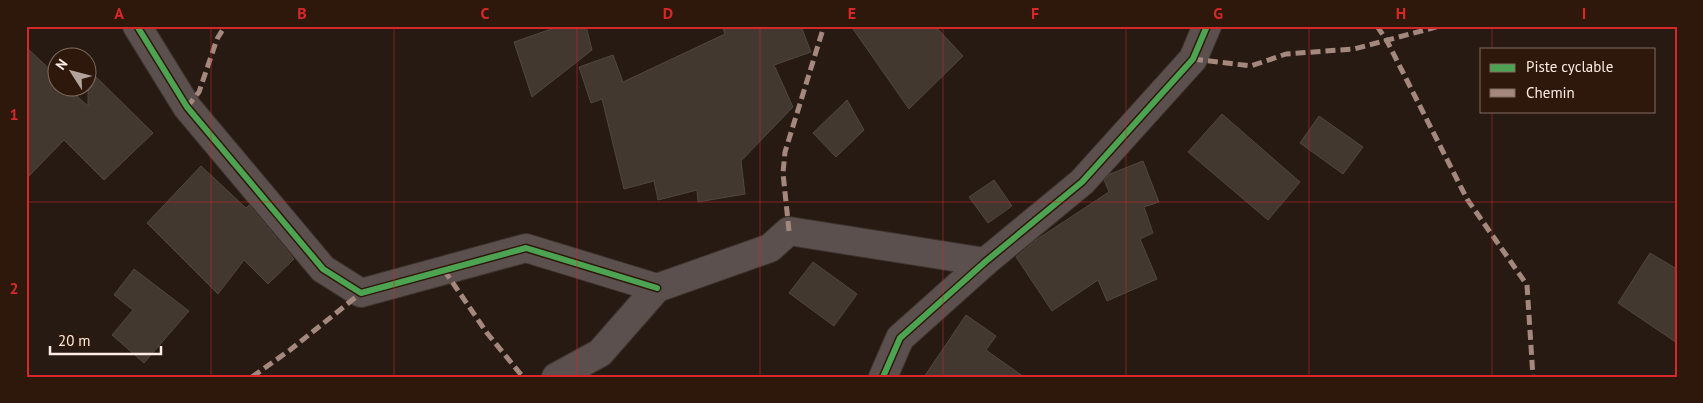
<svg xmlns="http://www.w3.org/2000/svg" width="1703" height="403" viewBox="0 0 1703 403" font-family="'PT Sans',sans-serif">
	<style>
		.building { fill: #423830; stroke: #50473f }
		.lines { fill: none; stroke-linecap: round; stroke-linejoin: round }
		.minor-casing { stroke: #3e342e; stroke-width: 30 }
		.minor { stroke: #5c504f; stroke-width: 28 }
		.quiet { stroke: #a5887d; stroke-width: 5; stroke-dasharray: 10 5; stroke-linecap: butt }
		.cycleway-casing { stroke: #2e170b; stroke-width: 9 }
		.cycleway { stroke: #4ca352; stroke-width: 6 }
		.grid { fill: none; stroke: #d62828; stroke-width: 1; stroke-opacity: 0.55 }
		.neatline { fill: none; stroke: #d62828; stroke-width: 2 }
		.grid-label { font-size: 16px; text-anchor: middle; font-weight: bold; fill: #d62828 }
	</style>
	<rect width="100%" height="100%" fill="#261a13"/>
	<g class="building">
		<polygon points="560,26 586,26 592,50 532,97 514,42"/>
		<polygon points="722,26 801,26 811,52 774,65 793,107 741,161 745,194 698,202 697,190 658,200 654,181 624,189 602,99 591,103 579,67 613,55 623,82 725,34"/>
		<polygon points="851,26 935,26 963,56 909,109"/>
		<polygon points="26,47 58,77 58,88 68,88 88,106 88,69 153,133 104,180 64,140 26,179"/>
		<polygon points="847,100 864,130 836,157 813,133"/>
		<polygon points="1222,114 1300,182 1268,220 1188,152"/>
		<polygon points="1319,116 1363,147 1343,174 1300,143"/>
		<polygon points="1143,161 1159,202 1144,207 1153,233 1140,239 1157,279 1107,301 1098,280 1052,311 1016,257 1036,240 1109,192 1104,180 1110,174"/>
		<polygon points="201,166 246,208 249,205 294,259 268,284 244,260 218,294 147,223"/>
		<polygon points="994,180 1012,206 988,223 969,197"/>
		<polygon points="1650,253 1677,269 1677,343 1618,303"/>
		<polygon points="813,262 857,294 834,326 789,293"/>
		<polygon points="134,269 189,311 144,363 112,335 133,310 114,295"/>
		<polygon points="966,315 996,336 986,350 1024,377 924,377"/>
	</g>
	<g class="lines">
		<defs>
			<g id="minor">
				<polyline points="137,26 187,107 323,269 361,293 526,248 657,288"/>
				<polyline points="556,377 600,353 657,288 770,248 789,231 985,262"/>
				<polyline points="883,377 900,338 985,262 1082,182 1193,59 1207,26"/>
			</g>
		</defs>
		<use href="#minor" class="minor-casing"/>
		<use href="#minor" class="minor"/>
		<g class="quiet">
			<polyline points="1377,26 1387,41 1467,199 1527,285 1533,377"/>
			<polyline points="1193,59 1251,66 1286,54 1354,49 1440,26"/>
			<polyline points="187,107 199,92 217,39 225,26"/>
			<polyline points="789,231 783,173 785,152 824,26"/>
			<polyline points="444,270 487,333 523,377"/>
			<polyline points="252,377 290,350 361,293"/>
		</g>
		<defs>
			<g id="cycleway">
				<polyline points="137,26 187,107 323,269 361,293 526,248 657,288"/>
				<polyline points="883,377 900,338 985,262 1082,182 1193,59 1207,26"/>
			</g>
		</defs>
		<use href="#cycleway" class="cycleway-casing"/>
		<use href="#cycleway" class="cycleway"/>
	</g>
	<path class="grid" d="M 211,26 L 211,377M 394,26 L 394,377M 577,26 L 577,377M 760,26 L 760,377M 943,26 L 943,377M 1126,26 L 1126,377M 1309,26 L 1309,377M 1492,26 L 1492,49M 1492,111 L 1492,377M 26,202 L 1677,202"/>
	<rect width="1703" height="403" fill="none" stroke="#2e170b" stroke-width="55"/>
	<rect x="1480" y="48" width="175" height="65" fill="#2e170b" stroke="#816d62"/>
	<rect x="1490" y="64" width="25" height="8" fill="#4ca352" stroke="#816d62"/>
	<text x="1526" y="72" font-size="15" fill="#feede5">Piste cyclable</text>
	<rect x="1490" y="89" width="25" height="8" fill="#a5887d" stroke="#816d62"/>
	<text x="1526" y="98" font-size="15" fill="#feede5">Chemin</text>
	<g transform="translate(72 72) rotate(306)"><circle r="24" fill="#2e170b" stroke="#816d62"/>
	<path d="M0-4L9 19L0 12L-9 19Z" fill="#b2a39c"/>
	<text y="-8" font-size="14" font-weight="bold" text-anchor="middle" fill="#feede5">N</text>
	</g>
	<path d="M50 346v8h111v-8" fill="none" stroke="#feede5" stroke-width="2.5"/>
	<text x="58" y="346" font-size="15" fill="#feede5" stroke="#2e170b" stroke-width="4" paint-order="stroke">20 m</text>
	<rect x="28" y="28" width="1648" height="348" class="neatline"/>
	<g class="grid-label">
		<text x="119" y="19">A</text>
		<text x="302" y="19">B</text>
		<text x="485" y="19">C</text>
		<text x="668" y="19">D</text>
		<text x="852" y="19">E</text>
		<text x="1035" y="19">F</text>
		<text x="1218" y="19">G</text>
		<text x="1401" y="19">H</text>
		<text x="1584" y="19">I</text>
		<text x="14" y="120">1</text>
		<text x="14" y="294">2</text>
	</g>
</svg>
